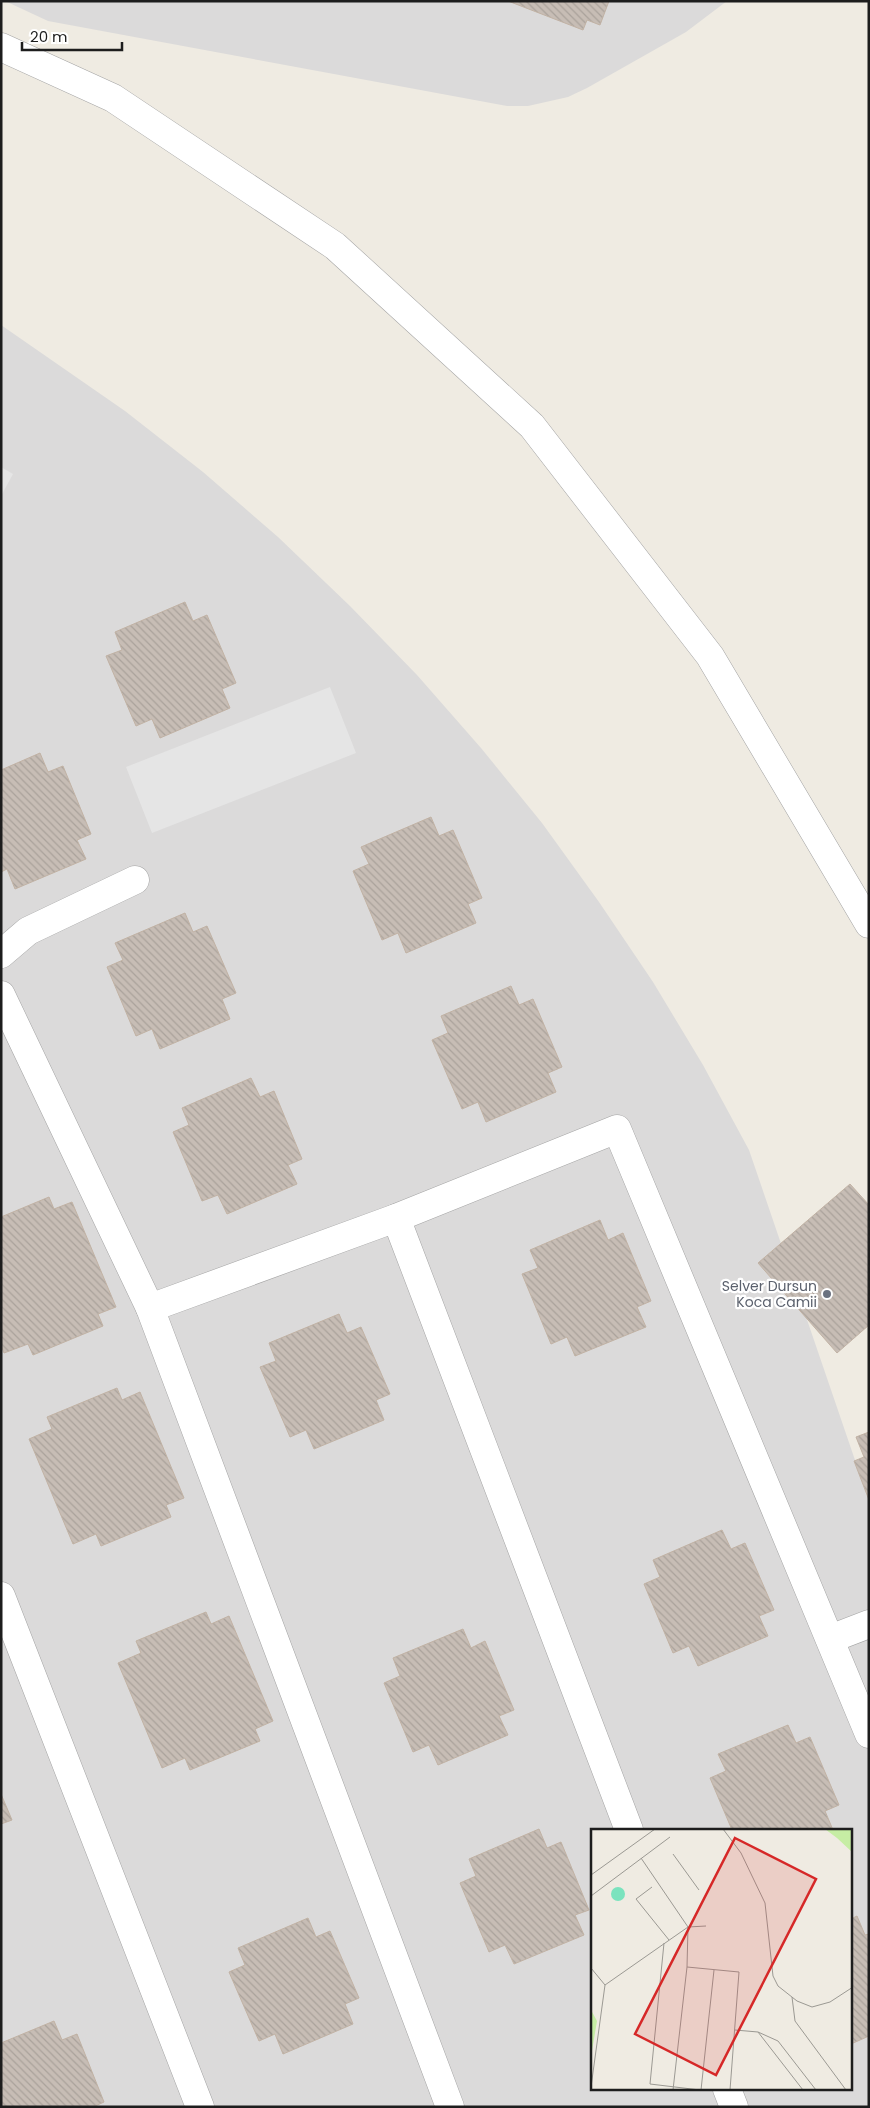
<svg xmlns="http://www.w3.org/2000/svg" width="870" height="2108" viewBox="0 0 870 2108" font-family="Poppins,sans-serif">
	<style>
		.residential { fill: #dbdada; fill-rule: evenodd }
		.parking { fill: #e5e5e5 }
		.building { fill: url(#building-back-hatch); stroke: #c1b2a4 }
		.lines { fill: none; stroke-linecap: round; stroke-linejoin: round }
		.minor-casing { stroke: #a4a4a4; stroke-width: 29 }
		.minor { stroke: #fff; stroke-width: 28 }
		.worship-dot { fill: #6b7280; stroke: #fff; stroke-width: 2 }
		.labels { text-anchor: middle; dominant-baseline: central; stroke-width: 4.5; stroke-linejoin: round; paint-order: stroke }
		.worship-label { font-size: 14px; fill: #5b616d; stroke: #fff; text-anchor: end }
		.inset-road { fill: none; stroke: #9b9993; stroke-width: 1 }
		.view { fill: #d62828; fill-opacity: 0.15; stroke: #d62828; stroke-width: 2.5 }
		.inset-edge { fill: none; stroke: #1d1d1d; stroke-width: 2.5 }
	</style>
	<defs>
		<pattern id="building-back-hatch" width="6" height="6" patternUnits="userSpaceOnUse" patternTransform="scale(1.25)"><rect width="6" height="6" fill="#c7bdb5"/><path d="M-1 5l2 2M0 0l6 6M5-1l2 2" fill="none" stroke="#aaa29b"/></pattern>
	</defs>
	<rect width="100%" height="100%" fill="#efebe2"/>
	<g class="residential">
		<polygon points="5,1 727,1 686,32 587,88 568,97 528,106 507,106 48,21"/>
		<path d="M 1,325 L 125,411 L 203,472 L 278,537 L 350,606 L 417,675 L 481,748 L 542,823 L 599,902 L 653,982 L 703,1065 L 749,1150 L 869,1501 L 869,2107 L 1,2107 ZM 592,1830 L 851,1830 L 851,2089 L 592,2089 Z"/>
	</g>
	<g class="parking">
		<polygon points="1,467 13,474 1,496"/>
		<polygon points="330,687 356,753 152,833 126,767"/>
	</g>
	<g class="building">
		<polygon points="508,1 609,1 600,25 587,20 583,30"/>
		<polygon points="185,602 193,621 207,615 236,683 222,689 230,708 160,738 152,719 136,726 106,656 122,650 115,632"/>
		<polygon points="40,753 48,772 63,766 91,834 77,840 86,859 15,889 7,869 1,872 1,770"/>
		<polygon points="431,817 439,836 453,830 482,898 468,904 476,923 406,953 398,933 382,940 353,871 369,864 361,847"/>
		<polygon points="185,913 193,932 207,926 236,993 222,999 230,1019 160,1049 152,1029 136,1036 107,967 123,960 115,943"/>
		<polygon points="511,986 519,1005 533,999 562,1067 548,1073 556,1092 486,1122 478,1102 462,1109 432,1040 448,1033 441,1016"/>
		<polygon points="251,1078 260,1097 274,1091 302,1159 288,1165 297,1184 227,1214 218,1195 202,1201 173,1132 189,1125 182,1108"/>
		<polygon points="850,1184 869,1205 869,1325 837,1353 758,1263"/>
		<polygon points="49,1197 54,1209 72,1202 116,1307 98,1314 103,1326 33,1355 28,1344 4,1353 1,1345 1,1217"/>
		<polygon points="600,1220 608,1240 623,1233 651,1301 637,1307 646,1327 575,1356 567,1337 551,1344 522,1274 538,1268 530,1250"/>
		<polygon points="339,1314 347,1333 361,1327 390,1394 376,1400 384,1420 314,1449 306,1430 290,1437 260,1367 276,1361 269,1343"/>
		<polygon points="117,1388 122,1400 140,1392 184,1498 166,1505 171,1517 101,1546 96,1534 73,1544 29,1439 52,1429 47,1417"/>
		<polygon points="869,1432 869,1500 854,1461 864,1457 856,1437"/>
		<polygon points="722,1530 731,1549 745,1543 774,1610 759,1616 768,1636 698,1666 689,1646 673,1653 644,1584 660,1577 653,1560"/>
		<polygon points="206,1612 211,1624 229,1616 273,1721 255,1729 260,1741 190,1770 185,1758 162,1768 118,1663 141,1653 136,1641"/>
		<polygon points="463,1629 471,1648 485,1641 514,1710 499,1716 508,1735 438,1765 429,1745 413,1752 384,1683 400,1676 393,1658"/>
		<polygon points="788,1725 796,1743 810,1737 839,1805 825,1811 833,1830 732,1830 710,1778 726,1771 718,1754"/>
		<polygon points="1,1794 12,1820 1,1824"/>
		<polygon points="539,1829 547,1848 561,1842 589,1910 575,1915 584,1935 514,1964 505,1945 489,1952 460,1883 476,1876 469,1859"/>
		<polygon points="857,1916 865,1935 869,1934 869,2036 851,2044 851,1919"/>
		<polygon points="308,1918 316,1937 330,1931 359,1998 345,2004 353,2024 283,2054 275,2034 259,2041 229,1972 245,1965 238,1948"/>
		<polygon points="54,2021 62,2040 77,2034 104,2102 93,2107 1,2107 1,2043"/>
	</g>
	<g class="lines">
		<defs>
			<g id="minor">
				<polyline points="1,47 113,98 335,246 532,426 710,656 869,924"/>
				<polyline points="1,954 28,931 135,880"/>
				<polyline points="1,995 150,1308 450,2107"/>
				<polyline points="396,1218 629,1830"/>
				<polyline points="150,1308 396,1218 617,1129 869,1734"/>
				<polyline points="1,1596 200,2107"/>
				<polyline points="830,1639 869,1624"/>
				<polyline points="727,2089 734,2107"/>
			</g>
		</defs>
		<use href="#minor" class="minor-casing"/>
		<use href="#minor" class="minor"/>
	</g>
	<circle class="worship-dot" cx="827" cy="1294" r="5"/>
	<g class="labels">
		<g class="worship-label">
			<text x="817" y="1286">Selver Dursun<tspan x="817" dy="16">Koca Camii</tspan></text>
		</g>
	</g>
	<g transform="translate(591 1829)">
		<rect width="261" height="261" fill="#efebe2"/>
		<path d="M 234,0 L 261,0 L 261,23 L 246,9 ZM 0,181 L 6,192 L 0,228 Z" fill="#c6eda4"/>
		<path d="M20 65a7 7 0 1 1 14 0a7 7 0 1 1-14 0Z" fill="#7be3be"/>
		<path class="inset-road" d="M 132,0 L 150,24 L 174,74 L 182,147 L 187,157 L 206,172 L 221,178 L 239,173 L 262,158M 82,25 L 108,61M 50,29 L 97,98 L 96,138 L 82,261M 0,46 L 64,0M 61,58 L 45,70 L 78,111M 0,67 L 79,8M 73,114 L 59,255 L 109,261M 96,138 L 148,143 L 139,261M 0,139 L 14,156M 201,168 L 204,192 L 255,261M 144,201 L 167,203 L 212,261M 167,203 L 187,212 L 225,261M 0,258 L 14,156 L 97,98 L 115,97M 110,261 L 123,141"/>
		<path class="view" d="M 144,9 L 225,50 L 125,246 L 44,205 Z"/>
		<rect width="261" height="261" class="inset-edge"/>
	</g>
	<rect width="870" height="2108" fill="none" stroke="#1d1d1d" stroke-width="5"/>
	<path d="M22 42v8h100v-8" fill="none" stroke="#1d1d1d" stroke-width="2.5"/>
	<text x="30" y="42" font-size="15" fill="#1d1d1d" stroke="#ffffff" stroke-width="4" paint-order="stroke">20 m</text>
</svg>
